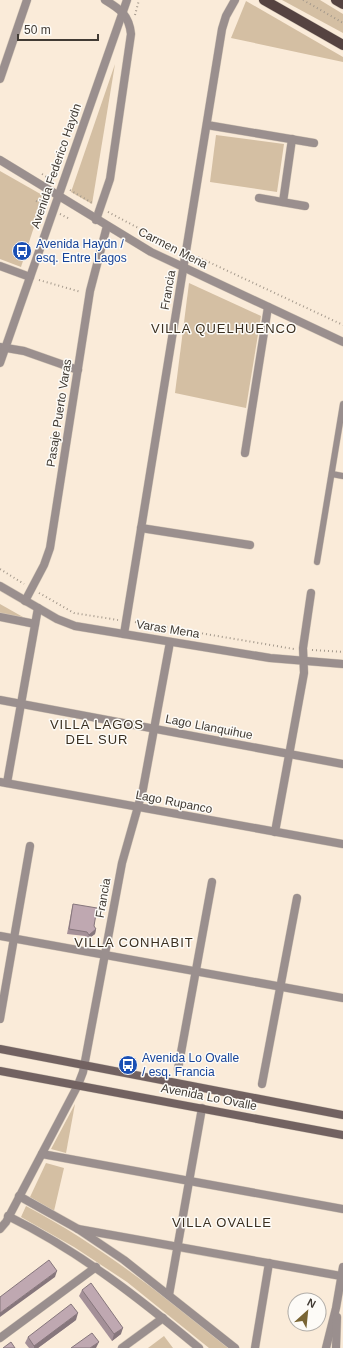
<svg xmlns="http://www.w3.org/2000/svg" width="343" height="1348" viewBox="0 0 343 1348" font-family="Arial,sans-serif">
	<style>
		.green { fill: #d4bfa3 }
		.lines { fill: none; stroke-linecap: round; stroke-linejoin: round }
		.service-casing { stroke: #d5c8b8; stroke-width: 7 }
		.minor-casing { stroke: #d5c8b8; stroke-width: 9 }
		.tertiary-casing { stroke: #d5c8b8; stroke-width: 9 }
		.secondary-casing { stroke: #d5c8b8; stroke-width: 9 }
		.primary-casing { stroke: #d5c8b8; stroke-width: 11 }
		.path { stroke: #a4998c; stroke-width: 2; stroke-dasharray: 1 3; stroke-linecap: butt }
		.service { stroke: #9a8f8e; stroke-width: 6 }
		.minor { stroke: #9a8f8e; stroke-width: 8 }
		.tertiary { stroke: #9a8f8e; stroke-width: 8 }
		.secondary { stroke: #726261; stroke-width: 8 }
		.primary { stroke: #554341; stroke-width: 10 }
		.wall { fill: #a49098 }
		.shaded-wall { fill: #86767c }
		.building { fill: #bfa8b1; stroke: #86767c }
		.labels { text-anchor: middle; dominant-baseline: central; stroke-width: 3; stroke-linejoin: round; paint-order: stroke }
		.street-label { font-size: 12px; fill: #413b34; stroke: #fdfbf7 }
		.transit-label { font-size: 12px; fill: #164399; stroke: #fdfbf7; text-anchor: start }
		.neighbourhood-label { font-size: 13px; letter-spacing: 1px; fill: #3a2f20; stroke: #fdfbf7 }
	</style>
	<rect width="100%" height="100%" fill="#faebd9"/>
	<g class="green">
		<polygon points="282,0 320,0 343,14 343,33"/>
		<polygon points="246,1 343,57 343,62 231,38"/>
		<polygon points="115,64 92,204 71,192"/>
		<polygon points="216,135 284,144 277,192 210,182"/>
		<polygon points="0,171 44,196 21,267 0,259"/>
		<polygon points="189,283 261,316 246,408 175,393"/>
		<polygon points="0,604 30,621 0,616"/>
		<polygon points="75,1104 66,1153 51,1149"/>
		<polygon points="46,1163 64,1168 54,1211 30,1197"/>
		<path d="M 26,1206 C 100,1245 164,1296 228,1348 L 209,1348 L 127,1282 L 74,1247 L 21,1217 Z"/>
		<polygon points="164,1336 173,1348 148,1348"/>
	</g>
	<g class="lines">
		<defs>
			<g id="service">
				<polyline points="332,474 343,476"/>
				<polyline points="317,562 343,404"/>
			</g>
			<g id="minor">
				<polyline points="0,79 27,0"/>
				<polyline points="207,125 314,143"/>
				<polyline points="0,160 151,252 343,342"/>
				<polyline points="259,198 305,206"/>
				<polyline points="283,202 292,139"/>
				<path d="M 96,220 L 110,179 L 131,34 C 129,15 120,9 105,0"/>
				<polyline points="0,266 30,277"/>
				<polyline points="0,347 24,351 78,370"/>
				<polyline points="245,453 268,307"/>
				<polyline points="141,528 250,545"/>
				<polyline points="25,601 44,565 50,548 90,291 107,226"/>
				<polyline points="0,617 35,624"/>
				<polyline points="124,634 222,29 226,16 235,0"/>
				<polyline points="0,700 343,764"/>
				<polyline points="0,782 343,844"/>
				<polyline points="7,783 38,608"/>
				<polyline points="275,832 304,673 303,648 311,593"/>
				<polyline points="0,936 343,998"/>
				<polyline points="0,1019 30,846"/>
				<polyline points="178,1069 212,882"/>
				<polyline points="262,1084 297,898"/>
				<polyline points="42,1154 343,1209"/>
				<polyline points="19,1196 78,1229 124,1260 235,1348"/>
				<path d="M 8,1216 C 79,1251 139,1298 199,1348"/>
				<polyline points="0,1229 6,1222 78,1085 83,1072 122,863 143,789 170,642"/>
				<polyline points="78,1229 341,1276"/>
				<polyline points="169,1295 202,1108"/>
				<polyline points="0,1338 96,1267"/>
				<polyline points="122,1348 163,1318"/>
				<polyline points="255,1348 269,1263"/>
			</g>
			<g id="tertiary">
				<polyline points="0,363 127,0"/>
				<polyline points="0,586 57,619 75,626 270,658 343,664"/>
				<polyline points="326,1348 336,1308 343,1267"/>
				<polyline points="336,1348 337,1317"/>
			</g>
			<g id="secondary">
				<polyline points="0,1049 343,1115"/>
				<polyline points="0,1071 343,1135"/>
			</g>
			<g id="primary">
				<polyline points="264,0 343,45"/>
				<polyline points="336,0 343,4"/>
			</g>
		</defs>
		<use href="#service" class="service-casing"/>
		<use href="#minor" class="minor-casing"/>
		<use href="#tertiary" class="tertiary-casing"/>
		<use href="#secondary" class="secondary-casing"/>
		<use href="#primary" class="primary-casing"/>
		<g class="path">
			<polyline points="303,0 343,23"/>
			<polyline points="135,15 139,0"/>
			<polyline points="42,174 54,181"/>
			<polyline points="70,190 92,203"/>
			<polyline points="36,201 46,206"/>
			<polyline points="108,212 178,249"/>
			<polyline points="60,214 70,219"/>
			<polyline points="198,257 343,325"/>
			<polyline points="39,280 81,292"/>
			<polyline points="0,569 24,584"/>
			<polyline points="39,593 74,613 118,620"/>
			<polyline points="135,622 294,649"/>
			<polyline points="312,650 343,652"/>
		</g>
		<use href="#service" class="service"/>
		<use href="#minor" class="minor"/>
		<use href="#tertiary" class="tertiary"/>
		<use href="#secondary" class="secondary"/>
		<use href="#primary" class="primary"/>
	</g>
	<g class="wall">
		<polygon points="73,904 96,929 95,934 88,939 85,936 67,934 72,908"/>
		<polygon points="82,1290 121,1334 112,1341 79,1296"/>
		<polygon points="76,1320 38,1348 29,1348 25,1343 28,1337"/>
	</g>
	<g class="shaded-wall">
		<polygon points="96,929 95,934 88,939 89,935"/>
		<polygon points="57,1271 55,1277 0,1317 0,1313"/>
		<polygon points="78,1313 76,1320 38,1348 34,1348 34,1346"/>
		<polygon points="123,1328 121,1334 112,1341 114,1334"/>
		<polygon points="99,1342 96,1348 90,1348"/>
	</g>
	<g class="building">
		<polygon points="73,904 97,908 94,926 96,929 89,935 87,932 69,929"/>
		<polygon points="49,1260 57,1271 0,1313 0,1297"/>
		<polygon points="91,1283 123,1328 114,1334 82,1290"/>
		<polygon points="71,1304 78,1313 34,1346 28,1337"/>
		<polygon points="92,1333 99,1342 90,1348 71,1348"/>
		<polygon points="11,1342 15,1348 3,1348"/>
	</g>
	<defs>
		<symbol id="bus-disc" viewBox="-11 -11 22 22"><circle r="9.5" fill="#1a4fb4" stroke="#fdfbf7"/><path d="M-5-6H5V4H4V6H2V4H-2V6H-4V4H-5ZM-3.5-4V0h7V-4ZM-3.5 1.2v1.5H-2V1.2ZM2 1.2v1.5H3.5V1.2Z" fill="#fff"/></symbol>
	</defs>
	<g fill-rule="evenodd">
		<use href="#bus-disc" x="11" y="240" width="22" height="22"/>
		<use href="#bus-disc" x="117" y="1054" width="22" height="22"/>
	</g>
	<g class="labels">
		<g class="street-label">
			<text transform="translate(56 166) rotate(-71)">Avenida Federico Haydn</text>
			<text transform="translate(173 248) rotate(27)">Carmen Mena</text>
			<text transform="translate(168 290) rotate(-80)">Francia</text>
			<text transform="translate(59 413) rotate(-81)">Pasaje Puerto Varas</text>
			<text transform="translate(168 629) rotate(9)">Varas Mena</text>
			<text transform="translate(209 727) rotate(11)">Lago Llanquihue</text>
			<text transform="translate(174 802) rotate(11)">Lago Rupanco</text>
			<text transform="translate(103 898) rotate(-80)">Francia</text>
			<text transform="translate(209 1097) rotate(11)">Avenida Lo Ovalle</text>
		</g>
		<g class="transit-label">
			<text x="36" y="244">Avenida Haydn /<tspan x="36" dy="14">esq. Entre Lagos</tspan></text>
			<text x="142" y="1058">Avenida Lo Ovalle<tspan x="142" dy="14">/ esq. Francia</tspan></text>
		</g>
		<g class="neighbourhood-label">
			<text x="224" y="328">VILLA QUELHUENCO</text>
			<text x="97" y="724">VILLA LAGOS<tspan x="97" dy="15">DEL SUR</tspan></text>
			<text x="134" y="942">VILLA CONHABIT</text>
			<text x="222" y="1222">VILLA OVALLE</text>
		</g>
	</g>
	<g transform="translate(307 1312) rotate(27)"><circle r="19" fill="#fdfbf7" stroke="#b2aea9"/>
	<path d="M0-3L7 15L0 10L-7 15Z" fill="#796534"/>
	<text y="-6" font-size="11" font-weight="bold" text-anchor="middle" fill="#413b34">N</text>
	</g>
	<path d="M18 34v6h80v-6" fill="none" stroke="#413b34" stroke-width="2"/>
	<text x="24" y="34" font-size="12" fill="#413b34" stroke="#fdfbf7" stroke-width="3" paint-order="stroke">50 m</text>
</svg>
